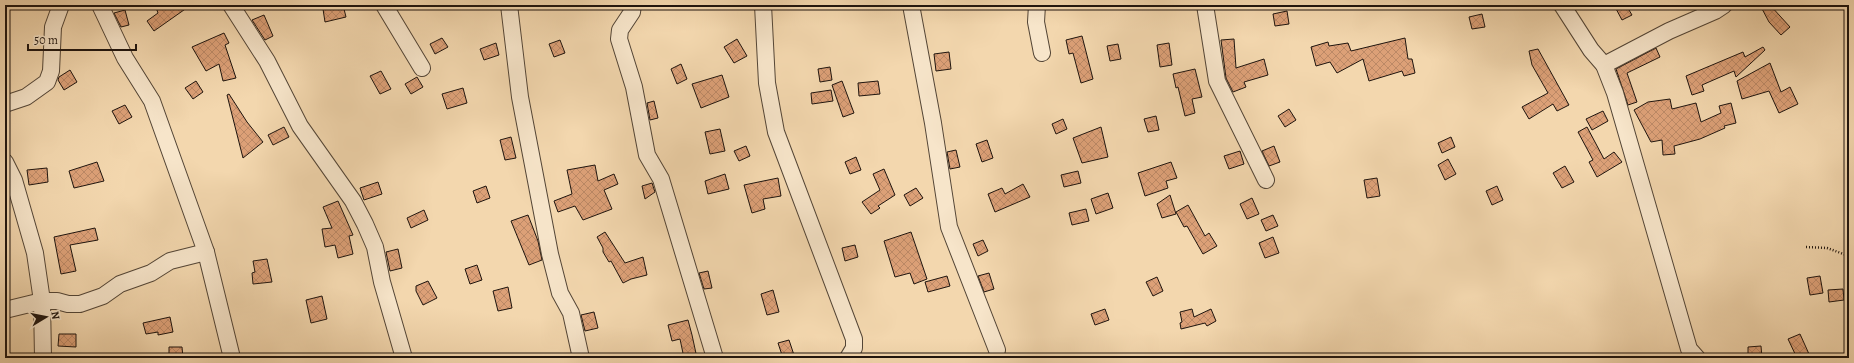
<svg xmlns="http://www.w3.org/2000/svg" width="1854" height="363" viewBox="0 0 1854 363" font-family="Alegreya,serif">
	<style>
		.building { fill: url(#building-cross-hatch); stroke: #1e140e }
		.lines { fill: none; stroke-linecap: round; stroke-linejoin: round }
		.street-casing { stroke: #534536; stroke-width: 18 }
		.path { stroke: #1e140e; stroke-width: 2.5; stroke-dasharray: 1 2; stroke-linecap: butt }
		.street { stroke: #f7e5ca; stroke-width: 16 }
	</style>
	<defs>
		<pattern id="building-cross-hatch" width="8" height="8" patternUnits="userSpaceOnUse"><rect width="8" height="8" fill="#dca077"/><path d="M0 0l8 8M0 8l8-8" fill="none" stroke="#bc8966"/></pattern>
	</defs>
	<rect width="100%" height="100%" fill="#f3d7ae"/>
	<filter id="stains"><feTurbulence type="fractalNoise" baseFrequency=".005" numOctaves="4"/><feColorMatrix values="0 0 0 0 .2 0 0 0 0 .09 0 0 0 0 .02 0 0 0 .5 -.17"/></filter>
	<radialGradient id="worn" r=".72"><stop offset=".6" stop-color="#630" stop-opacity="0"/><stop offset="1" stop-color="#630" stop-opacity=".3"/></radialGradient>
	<g class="building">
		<polygon points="155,5 191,5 154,31 147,21 158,13"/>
		<polygon points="343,5 346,17 325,22 323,9"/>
		<polygon points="1614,5 1626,5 1632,15 1622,20"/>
		<polygon points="1760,5 1770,5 1790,27 1781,35 1769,22"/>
		<polygon points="125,10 129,25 121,27 114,13"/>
		<polygon points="1287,11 1289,24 1275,26 1273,14"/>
		<polygon points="1482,14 1485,27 1472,29 1469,17"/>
		<polygon points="264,15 273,36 265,40 252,20"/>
		<polygon points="224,33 229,43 225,45 236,78 223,81 219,64 206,71 192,47"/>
		<polygon points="1082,36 1093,79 1081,83 1073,53 1069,54 1066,40"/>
		<polygon points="442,38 448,47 435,54 430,44"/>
		<polygon points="1405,38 1408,59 1412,59 1415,73 1404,76 1402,71 1369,81 1363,59 1337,73 1330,62 1316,66 1311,47 1328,42 1329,46 1348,43 1351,51"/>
		<polygon points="737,39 747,56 734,63 724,47"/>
		<polygon points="1234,39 1236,68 1264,59 1268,75 1244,82 1246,87 1233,92 1226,78 1221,40"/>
		<polygon points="560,40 565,53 554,57 549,44"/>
		<polygon points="496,43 499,55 484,60 480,49"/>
		<polygon points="1169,43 1172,65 1160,67 1157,45"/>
		<polygon points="1118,44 1121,59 1110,61 1107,46"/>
		<polygon points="1763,47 1765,50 1736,77 1734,71 1702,85 1704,91 1692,95 1686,76 1743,52 1745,57"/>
		<polygon points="1656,48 1660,57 1627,73 1637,102 1628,105 1616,69"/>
		<polygon points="1538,49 1569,105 1557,111 1553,104 1529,119 1522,107 1548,93 1532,65 1529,51"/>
		<polygon points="949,52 951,69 936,71 934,54"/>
		<polygon points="1770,63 1781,92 1790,87 1798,104 1779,113 1769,91 1742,99 1737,81"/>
		<polygon points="681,64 687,79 677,84 671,69"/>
		<polygon points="830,67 832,80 820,82 818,69"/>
		<polygon points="1195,69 1202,97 1192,99 1195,113 1185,116 1178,87 1176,88 1173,74"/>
		<polygon points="70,70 77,82 64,90 58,80 59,77"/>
		<polygon points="381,71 391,89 380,94 370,76"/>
		<polygon points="722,75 729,97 701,108 692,84"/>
		<polygon points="417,77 423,87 411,94 405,84"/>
		<polygon points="196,81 203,92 193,99 185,88"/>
		<polygon points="842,81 854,113 843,117 832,85"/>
		<polygon points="878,81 880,94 859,96 858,83"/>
		<polygon points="463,88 467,103 447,109 442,94"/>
		<polygon points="831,90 833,101 812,104 811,93"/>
		<polygon points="229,94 247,122 263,142 243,158 227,95"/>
		<polygon points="1670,99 1672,109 1696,103 1701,122 1721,113 1719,106 1731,103 1736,123 1724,126 1725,128 1700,139 1674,146 1675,154 1663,155 1662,140 1651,142 1634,110 1648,102"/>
		<polygon points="654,101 658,118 650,120 647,103"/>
		<polygon points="125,105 132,117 119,124 112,111"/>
		<polygon points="1289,109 1296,120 1285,127 1278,116"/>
		<polygon points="1603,111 1608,121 1592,130 1586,119"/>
		<polygon points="1156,116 1159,130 1148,132 1144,119"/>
		<polygon points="1063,119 1067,129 1056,134 1052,124"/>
		<polygon points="284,127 289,137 273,145 268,135"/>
		<polygon points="1101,127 1108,157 1082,163 1073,138"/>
		<polygon points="1587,127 1604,159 1614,152 1622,162 1597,177 1589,162 1593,160 1578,132"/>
		<polygon points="720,129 725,151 710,154 705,132"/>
		<polygon points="511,137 516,158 505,160 500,140"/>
		<polygon points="1451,137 1455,147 1442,153 1438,143"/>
		<polygon points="987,140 993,158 982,162 976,144"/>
		<polygon points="746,146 750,156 739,161 734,151"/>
		<polygon points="1274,146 1280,162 1269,166 1262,151"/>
		<polygon points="956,150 960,167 950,169 947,152"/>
		<polygon points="1240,151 1244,164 1229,169 1224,156"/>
		<polygon points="856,157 861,170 850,174 845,162"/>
		<polygon points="1448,159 1456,174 1445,180 1438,165"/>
		<polygon points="97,162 104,181 74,188 69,171"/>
		<polygon points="1171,162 1177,178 1166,181 1168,188 1145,196 1138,173"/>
		<polygon points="595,165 598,181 614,174 618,184 604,190 612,209 583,220 575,206 558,212 554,201 572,194 567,170"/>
		<polygon points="1565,166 1574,182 1562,188 1553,173"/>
		<polygon points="47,168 48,182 29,185 27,170"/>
		<polygon points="884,169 895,195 878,206 880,208 871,214 862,202 880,190 873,174"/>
		<polygon points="1078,171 1081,183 1064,187 1061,175"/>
		<polygon points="725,174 729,189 708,194 705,181"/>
		<polygon points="778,178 781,196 763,199 765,209 752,213 744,185"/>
		<polygon points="1377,178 1380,196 1367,198 1364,180"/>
		<polygon points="378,182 382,194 364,200 360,188"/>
		<polygon points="652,183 655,192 645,199 642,186"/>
		<polygon points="1023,184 1030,197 995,212 988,194 1002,188 1005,194"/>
		<polygon points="486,186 490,198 477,203 473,191"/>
		<polygon points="1497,186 1503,200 1492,205 1486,191"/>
		<polygon points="916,188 923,198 910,206 904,195"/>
		<polygon points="1108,193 1113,208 1096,214 1091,199"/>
		<polygon points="1170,195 1176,214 1162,218 1157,204"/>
		<polygon points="1252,198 1259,214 1247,219 1240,204"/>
		<polygon points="338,201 353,235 349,236 353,254 338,258 335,245 325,247 322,229 332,228 323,207"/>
		<polygon points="1188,205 1205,236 1209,233 1217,246 1203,254 1187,226 1184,227 1176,212"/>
		<polygon points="1086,209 1089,221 1072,225 1069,213"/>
		<polygon points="424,210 428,220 411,228 407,218"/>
		<polygon points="528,215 538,241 542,260 529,265 511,221"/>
		<polygon points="1273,215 1278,226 1266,231 1261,220"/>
		<polygon points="95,228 98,240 70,245 76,271 61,274 54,237"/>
		<polygon points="605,232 625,263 643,257 647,275 631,279 623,283 611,261 609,262 603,252 603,248 597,237"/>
		<polygon points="911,232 927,279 914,284 910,273 895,277 884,241"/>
		<polygon points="1273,237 1279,253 1265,258 1259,243"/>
		<polygon points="983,240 988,251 978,256 973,244"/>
		<polygon points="855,245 858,257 845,261 842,248"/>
		<polygon points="398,249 402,268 390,271 386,252"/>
		<polygon points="267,259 272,282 253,284 252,273 255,272 253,261"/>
		<polygon points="477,265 482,280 470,284 465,269"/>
		<polygon points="708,271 712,288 704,289 699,273"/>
		<polygon points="989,273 994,289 984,292 978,276"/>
		<polygon points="947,276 950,286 928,292 925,282"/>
		<polygon points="1820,276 1823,293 1810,295 1807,278"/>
		<polygon points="1157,277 1163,291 1153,296 1146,282"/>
		<polygon points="428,281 437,298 423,305 416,291 416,286"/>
		<polygon points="508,287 512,308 498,311 493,291"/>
		<polygon points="1843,289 1844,300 1829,302 1828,290"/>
		<polygon points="773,290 779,312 767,315 761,294"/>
		<polygon points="322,296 327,319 311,323 306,300"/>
		<polygon points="1105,309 1109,320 1095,325 1091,314"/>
		<polygon points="1192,309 1194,317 1211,309 1216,321 1207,326 1205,323 1181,329 1180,323 1182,322 1180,312"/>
		<polygon points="594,312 598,328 585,331 581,315"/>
		<polygon points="170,317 173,332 158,335 158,332 146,334 143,323"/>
		<polygon points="688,320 692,335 697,358 684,358 680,339 672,341 668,325"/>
		<polygon points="59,334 76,334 76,347 58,346"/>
		<polygon points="1800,334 1809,354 1797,358 1788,339"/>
		<polygon points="789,340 794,355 783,358 778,343"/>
		<polygon points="1761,346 1762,358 1748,358 1748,347"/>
		<polygon points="169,347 182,347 183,358 169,358"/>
	</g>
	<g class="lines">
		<defs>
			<g id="street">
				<polyline points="100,5 125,58 152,101 206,252 232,358"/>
				<polyline points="231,5 267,61 300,126 353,201 365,224 375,247 382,282 404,358"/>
				<polyline points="384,5 422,68"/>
				<polyline points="509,5 520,97 550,254 560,293 571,313 581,358"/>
				<polyline points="633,5 632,12 620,30 619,39 634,87 647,155 661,179 715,358"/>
				<polyline points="763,5 767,83 776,132 854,339 854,348 848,358"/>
				<polyline points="911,5 933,123 949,227 997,350"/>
				<polyline points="1037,5 1036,22 1042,53"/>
				<polyline points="1205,5 1217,81 1266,180"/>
				<polyline points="1562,5 1591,50 1604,65 1615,93 1689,349 1697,358"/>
				<polyline points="1604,65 1669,31 1715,11 1724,5"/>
				<polyline points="5,104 26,97 47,82 51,71 53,27 61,5"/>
				<polyline points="5,162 14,180 35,253 42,301 43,358"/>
				<polyline points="5,310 42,301 57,301 68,304 80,304 103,296 120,284 151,273 170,261 206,252"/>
			</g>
		</defs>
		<use href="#street" class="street-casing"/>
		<g class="path">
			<polyline points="1806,247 1827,248 1849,256"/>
			<polyline points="1833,358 1849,352"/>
		</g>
		<use href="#street" class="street"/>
	</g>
	<rect width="1854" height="363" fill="none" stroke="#f3d7ae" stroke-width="20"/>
	<rect x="6" y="6" width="1842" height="351" fill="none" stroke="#1e140e" stroke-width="2"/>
	<rect x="10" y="10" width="1834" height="343" fill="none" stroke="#1e140e"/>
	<g transform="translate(46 317) rotate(80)" stroke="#f7e5ca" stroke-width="3" paint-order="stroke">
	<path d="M0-3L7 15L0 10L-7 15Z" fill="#1e140e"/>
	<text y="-6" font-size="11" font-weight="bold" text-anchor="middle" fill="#1e140e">N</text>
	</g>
	<path d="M28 44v6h108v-6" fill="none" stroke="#1e140e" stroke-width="2"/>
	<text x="34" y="44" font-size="12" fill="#1e140e" stroke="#f7e5ca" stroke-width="3" paint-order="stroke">50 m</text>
	<rect width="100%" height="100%" filter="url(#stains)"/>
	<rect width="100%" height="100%" fill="url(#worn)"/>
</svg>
